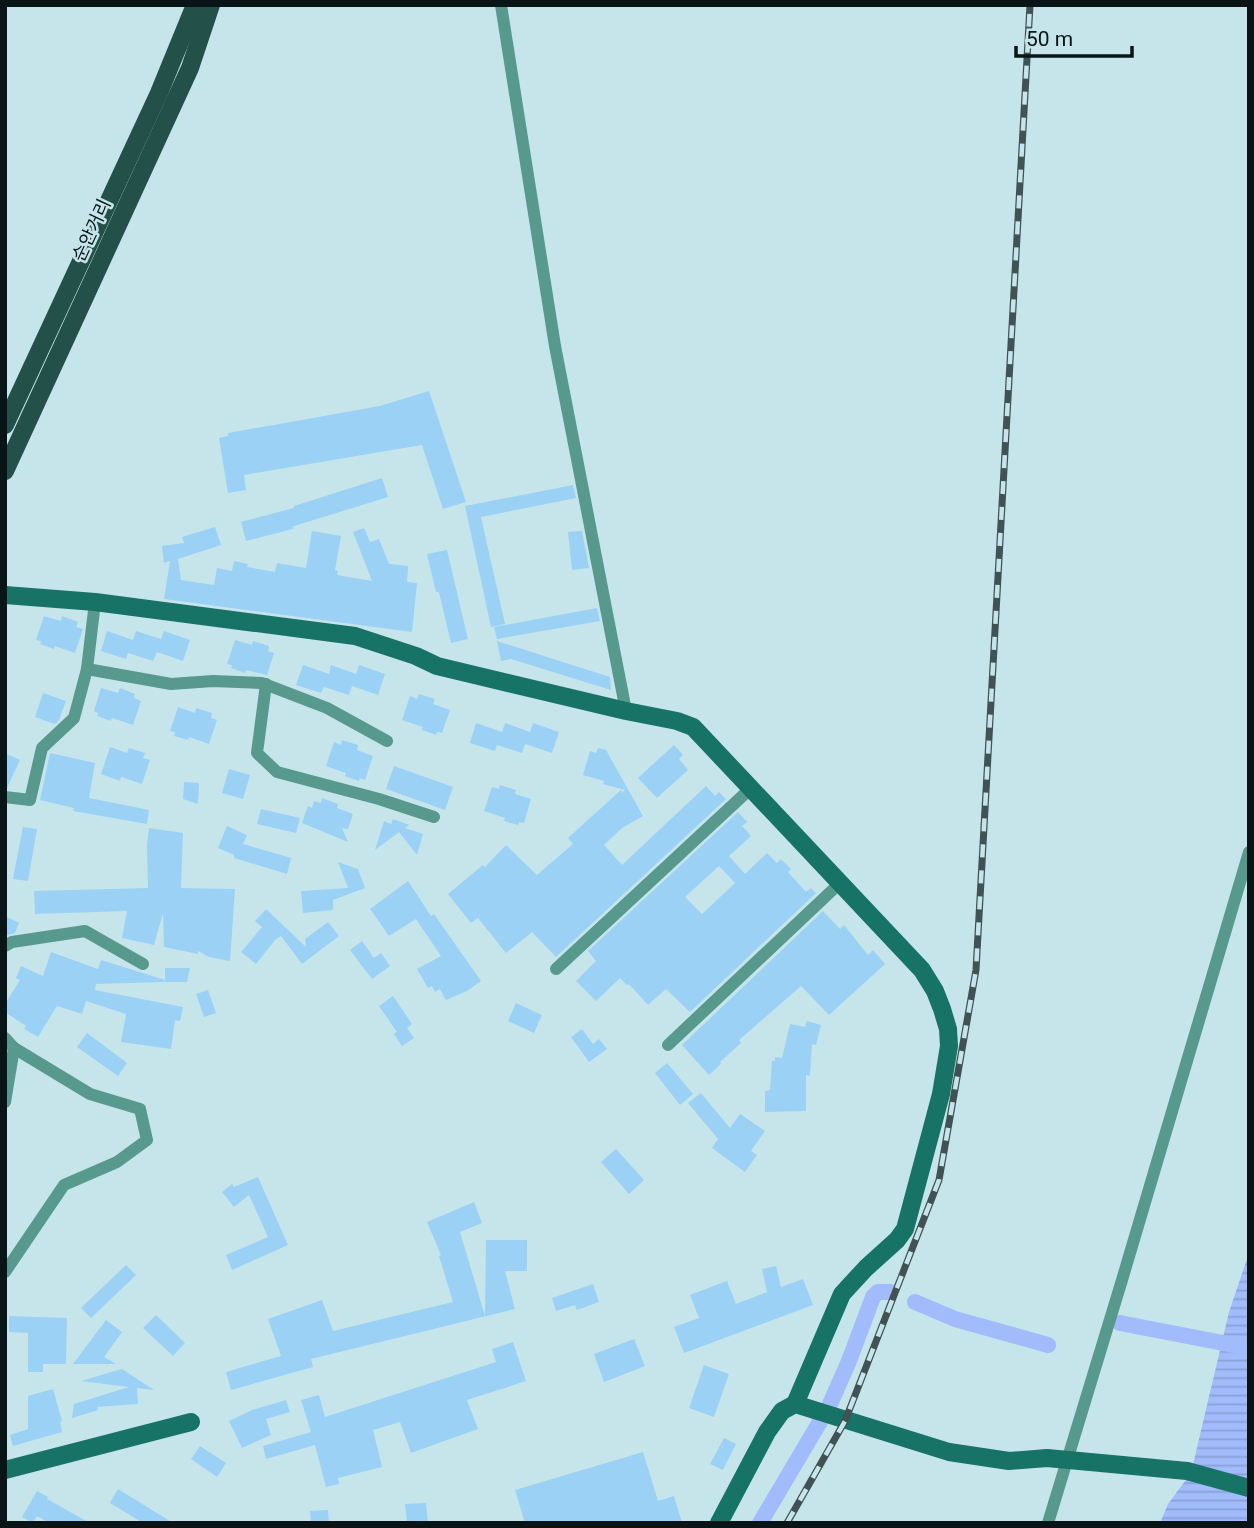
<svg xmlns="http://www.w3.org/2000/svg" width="1254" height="1528" viewBox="0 0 1254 1528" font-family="Roboto,'Noto Sans KR',sans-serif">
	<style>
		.water { fill: url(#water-rules) }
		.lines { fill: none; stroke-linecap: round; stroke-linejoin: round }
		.canal { stroke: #a2bbfb; stroke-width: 16 }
		.building { fill: #9bd1f5; fill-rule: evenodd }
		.street { stroke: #58998d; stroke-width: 12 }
		.secondary { stroke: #167366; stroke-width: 18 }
		.primary { stroke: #235149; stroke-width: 18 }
		.rail-casing { stroke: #415255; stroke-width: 7 }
		.rail { stroke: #c6e5eb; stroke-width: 4.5; stroke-dasharray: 13; stroke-linecap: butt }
		.labels { text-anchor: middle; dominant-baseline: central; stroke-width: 5; stroke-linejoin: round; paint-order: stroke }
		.street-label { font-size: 18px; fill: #091416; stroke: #c6e5eb }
	</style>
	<defs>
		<pattern id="water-rules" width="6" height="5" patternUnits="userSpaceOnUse" patternTransform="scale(1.75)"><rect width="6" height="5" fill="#a2bbfb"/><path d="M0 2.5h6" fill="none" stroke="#8aa0d6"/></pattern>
	</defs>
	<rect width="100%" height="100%" fill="#c6e5eb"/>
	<polygon class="water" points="1249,1253 1249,1523 1160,1523 1168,1504 1191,1473 1229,1312"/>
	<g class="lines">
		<g class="canal">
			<polyline points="915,1302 955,1319 1048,1345"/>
			<polyline points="1120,1323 1249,1348"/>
			<polyline points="830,1404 849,1361 873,1297 878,1292 890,1292"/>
			<polyline points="760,1523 821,1420"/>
		</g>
	</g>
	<g class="building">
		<polygon points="429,391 466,502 443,509 422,445 244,475 246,490 228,493 219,438 228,436 228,433 380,406"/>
		<polygon points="382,478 388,497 291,527 296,528 246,541 241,522 294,508 294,506"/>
		<polygon points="573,485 576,498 481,517 505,624 491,627 465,506"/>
		<polygon points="215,527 221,545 178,559 181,580 214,585 217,568 232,571 234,561 248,564 247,567 275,572 277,563 306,568 312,531 341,536 335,570 338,571 337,575 372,581 353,532 364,528 370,542 379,539 389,564 408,566 407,582 417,583 412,632 164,599 170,561 164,563 162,546 184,543 182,537"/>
		<polygon points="582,531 589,568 572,570 568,532"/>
		<polygon points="447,550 468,639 451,643 439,592 436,592 427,554"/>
		<polygon points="597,608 600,621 497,639 494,627"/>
		<polygon points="44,616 61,621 62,616 78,622 76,627 83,629 75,653 55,646 54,649 40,644 41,641 36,640"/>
		<polygon points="107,631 133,640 136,631 161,639 164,631 190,640 183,661 157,652 153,661 128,653 126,659 101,651"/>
		<polygon points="235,640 252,645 253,641 269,646 268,651 274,653 267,675 246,670 245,673 231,668 232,665 227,664"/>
		<polygon points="497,641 610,677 611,690 511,659 501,661"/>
		<polygon points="303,665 329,674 331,665 356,674 359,665 385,674 378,695 352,686 349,695 324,687 321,693 296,685"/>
		<polygon points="101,688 118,693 120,688 135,694 134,698 141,701 133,725 112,718 111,721 97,716 98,713 94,711"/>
		<polygon points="43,693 66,701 59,720 55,724 35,717"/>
		<polygon points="419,694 435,699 433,704 450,710 442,733 437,732 436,735 422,730 423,727 402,720 410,696 417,699"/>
		<polygon points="178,707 195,713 196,708 212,713 211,718 217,720 209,744 189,737 188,740 174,736 175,732 170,731"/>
		<polygon points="476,723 502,732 505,723 530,732 533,723 559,732 552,753 525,744 522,753 497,745 495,751 470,743"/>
		<polygon points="342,740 358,745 357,750 373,756 365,780 360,778 359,781 345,776 346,773 326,766 334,742 341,745"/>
		<polygon points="674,745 683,755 679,759 688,770 657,798 638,778"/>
		<polygon points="110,747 127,753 129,748 145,753 143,758 150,760 142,784 121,777 120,781 101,774"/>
		<polygon points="598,748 606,750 643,816 622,828 604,845 622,865 706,786 715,796 719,792 726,799 556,957 532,932 506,953 478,918 471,923 448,894 483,865 485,867 506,845 537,875 573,844 568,838 622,789 621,793 625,790 603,784 604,781 583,775 590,751 596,753"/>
		<polygon points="5,753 20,760 7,788 5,788"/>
		<polygon points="50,753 95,763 89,798 149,810 147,824 73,811 74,808 40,800"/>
		<polygon points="394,766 453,787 445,810 386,789"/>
		<polygon points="229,769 250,775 243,799 222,793"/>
		<polygon points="184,782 199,783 198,804 183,799"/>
		<polygon points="500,785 516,790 515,794 531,799 524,823 519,822 518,825 504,821 505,818 484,811 492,787 499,789"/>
		<polygon points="322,798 338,804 337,808 353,814 348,829 342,828 348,842 302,823 308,806 312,808 314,801 321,803"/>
		<polygon points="261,809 300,818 296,833 257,824"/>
		<path d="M 738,812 L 747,822 L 742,826 L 751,836 L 729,856 L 745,874 L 767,853 L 777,863 L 781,859 L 791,869 L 788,872 L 806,892 L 811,888 L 816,893 L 690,1012 L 666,989 L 648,1005 L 629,984 L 627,985 L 620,978 L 596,1001 L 576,981 L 596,961 L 588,951 ZM 719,866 L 735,883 L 702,914 L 685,897 Z"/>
		<polygon points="393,819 409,825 405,828 423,834 417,855 399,832 375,850 384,821 391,824"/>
		<polygon points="227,826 247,835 243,844 291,858 287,874 234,858 234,855 218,848"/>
		<polygon points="23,827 37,829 28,881 13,879"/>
		<polygon points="149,828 183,833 181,888 235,889 230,961 209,957 198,951 198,954 164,947 163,913 154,945 122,938 127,911 35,914 34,891 148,888 147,845"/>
		<polygon points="338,862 358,869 365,888 333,900 333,910 303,913 301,891 348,888"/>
		<polygon points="408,881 431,916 434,914 481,981 467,991 446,1000 440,989 435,992 432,986 428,988 417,969 441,956 416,919 389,936 370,909"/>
		<polygon points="266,909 306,947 305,939 328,922 339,936 302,964 281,936 275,940 256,964 241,952 262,927 255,921"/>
		<polygon points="823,911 840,929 844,925 868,955 873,950 885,964 829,1015 801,986 739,1040 741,1043 720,1062 721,1064 709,1075 682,1045"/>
		<polygon points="5,916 19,923 15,933 5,936"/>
		<polygon points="362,941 374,958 381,953 390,966 372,979 350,950"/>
		<polygon points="51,952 98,969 101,960 165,980 164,982 96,984 95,990 183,1007 180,1021 175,1020 171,1049 121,1042 126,1014 86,1001 82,1014 57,1006 38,1037 24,1029 26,1026 5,1012 5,1004 20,980 16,978 21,966 43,976"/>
		<polygon points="165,968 190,968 187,982 165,982"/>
		<polygon points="208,990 216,1013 204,1017 196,994"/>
		<polygon points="393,996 412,1024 407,1028 414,1038 402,1046 394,1034 397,1032 379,1006"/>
		<polygon points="516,1003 542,1015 534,1033 508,1021"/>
		<polygon points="807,1021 821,1025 816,1045 812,1044 810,1076 806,1075 806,1111 765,1112 765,1091 770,1090 772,1061 775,1061 775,1057 782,1058 790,1024 805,1027"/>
		<polygon points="582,1029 593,1044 599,1039 607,1049 589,1062 571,1037"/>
		<polygon points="87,1033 127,1063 118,1076 77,1047"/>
		<polygon points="667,1063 693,1094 680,1105 655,1073"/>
		<polygon points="701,1093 730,1128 740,1114 765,1131 751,1151 757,1155 745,1172 712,1148 718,1139 688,1103"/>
		<polygon points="616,1149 644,1180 629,1194 601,1162"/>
		<polygon points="258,1177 288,1245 232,1270 226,1255 268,1237 249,1195 234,1207 222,1192 232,1184 234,1187"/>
		<polygon points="474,1202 482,1223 460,1232 485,1316 486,1240 527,1240 527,1271 505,1271 515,1309 311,1359 313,1367 231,1390 226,1372 281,1356 268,1319 322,1300 333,1331 453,1302 439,1256 441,1255 427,1222"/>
		<polygon points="126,1265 136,1275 91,1318 81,1308"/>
		<polygon points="776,1266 781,1287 803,1279 813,1305 684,1353 674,1327 699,1318 690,1295 727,1281 736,1304 767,1292 762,1269"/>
		<polygon points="593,1284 599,1302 577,1310 575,1305 556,1311 552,1298"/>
		<polygon points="156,1315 185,1343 173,1356 143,1328"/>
		<polygon points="9,1316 67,1318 66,1364 43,1364 43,1372 28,1372 28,1333 9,1332"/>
		<polygon points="106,1320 122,1332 104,1357 116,1364 73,1364"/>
		<polygon points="634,1339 645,1366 604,1382 594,1354"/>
		<polygon points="513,1342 526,1381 467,1400 478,1429 411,1453 400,1422 373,1430 382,1467 338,1478 339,1484 326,1487 315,1445 266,1459 263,1446 311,1432 301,1400 319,1395 325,1417 496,1362 492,1349"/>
		<polygon points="704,1365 729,1374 714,1417 689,1408"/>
		<polygon points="122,1369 154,1390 137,1388 138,1404 97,1407 98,1410 72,1418 74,1404 129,1387 81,1381"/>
		<polygon points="53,1389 62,1421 60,1422 62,1432 13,1446 10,1435 28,1429 28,1396"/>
		<polygon points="286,1400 290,1412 266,1419 271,1435 242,1448 229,1421 252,1410"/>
		<polygon points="724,1438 736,1444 723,1470 710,1464"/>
		<polygon points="200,1446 226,1463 217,1477 191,1459"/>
		<polygon points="643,1452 658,1501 674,1496 682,1523 525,1523 515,1490"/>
		<polygon points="118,1489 173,1523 143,1523 110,1503"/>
		<polygon points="37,1491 48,1497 47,1499 90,1523 49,1523 37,1516 33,1523 22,1517"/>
		<polygon points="426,1503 428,1523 407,1523 405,1504"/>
		<polygon points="328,1510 329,1523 311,1523 310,1511"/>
	</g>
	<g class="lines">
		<g class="street">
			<polyline points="501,5 555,346 626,711"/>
			<polyline points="95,602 87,669 171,684 213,681 262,683 327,708 387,741"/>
			<polyline points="266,684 257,753 277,772 379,799 434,817"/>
			<polyline points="5,797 30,800 42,748 74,718 87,669"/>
			<polyline points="5,946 12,942 85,931 143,964"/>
			<polyline points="556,969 750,789"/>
			<polyline points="5,1038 14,1048 90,1094 140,1109 147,1140 117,1162 64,1185 5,1272"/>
			<polyline points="668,1045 841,882"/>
			<polyline points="5,1102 14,1048"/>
			<polyline points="1048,1523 1122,1280 1249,852"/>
		</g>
		<g class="secondary">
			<polyline points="5,595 95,602 355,636 416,656 437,666 626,711 677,721 693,727 922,970 935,991 942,1009 948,1029 949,1046 941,1094 905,1229 897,1240 866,1268 842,1294 795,1404"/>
			<polyline points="5,1470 191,1422"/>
			<polyline points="719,1523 767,1432 782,1411 795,1404 949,1452 1009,1461 1047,1458 1187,1471 1249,1488"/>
		</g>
		<g class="primary">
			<polyline points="5,425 159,93 195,5"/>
			<polyline points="5,471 190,68 211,5"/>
		</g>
		<defs>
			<polyline id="rail" points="787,1523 845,1421 939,1180 976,970 1030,5"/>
		</defs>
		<use href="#rail" class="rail-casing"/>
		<use href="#rail" class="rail"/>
	</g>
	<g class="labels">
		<g class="street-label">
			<text transform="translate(91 230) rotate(-65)">순안거리</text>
		</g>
	</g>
	<rect width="1254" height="1528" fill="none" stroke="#091416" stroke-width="14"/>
	<path d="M1016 46v10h116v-10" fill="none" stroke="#091416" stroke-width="3.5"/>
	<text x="1026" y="46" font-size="21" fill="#091416" stroke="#c6e5eb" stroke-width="5" paint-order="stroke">50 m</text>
</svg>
